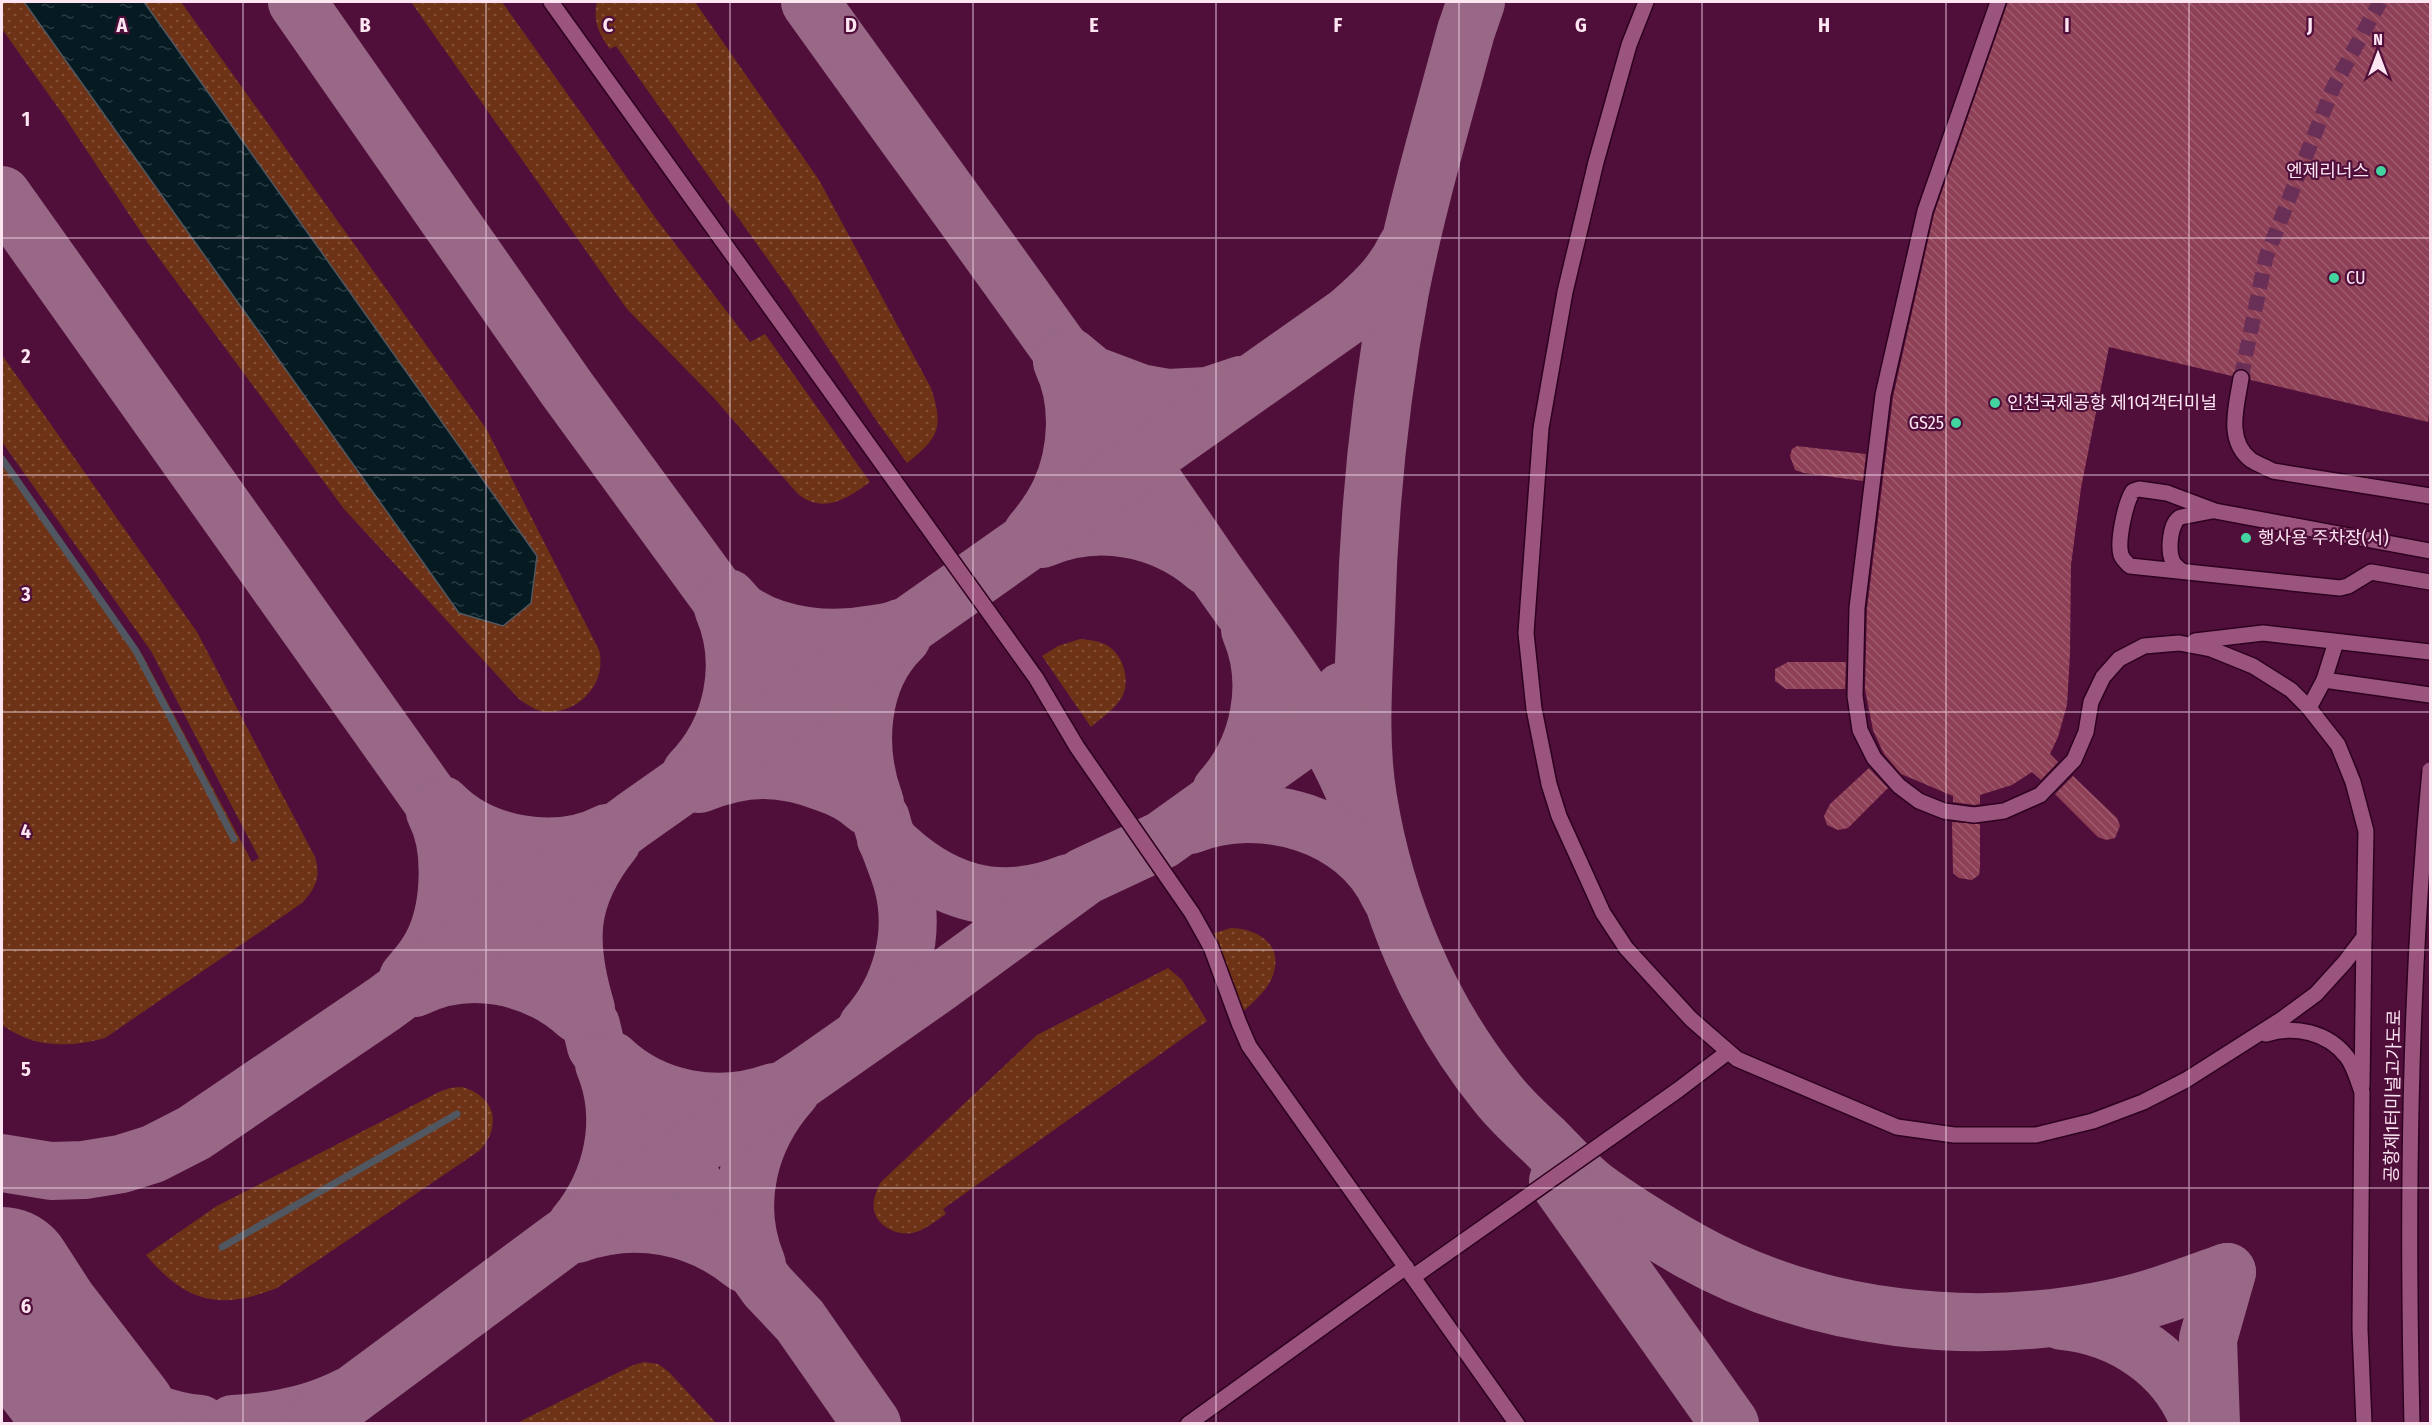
<svg xmlns="http://www.w3.org/2000/svg" width="2432" height="1425" viewBox="0 0 2432 1425" font-family="'Fira Sans Condensed','Noto Sans KR',sans-serif">
	<style>
		.grass { fill: url(#grass-dots) }
		.water { fill: url(#water-ripples); stroke: #505760; stroke-width: 1.5 }
		.lines { fill: none; stroke-linecap: round; stroke-linejoin: round }
		.stream { stroke: #505760; stroke-width: 7 }
		.taxiway { stroke: #986886; stroke-width: 58 }
		.runway { stroke: #986886; stroke-width: 146 }
		.building { fill: url(#building-back-hatch) }
		.minor-tunnel { stroke: #6a2f56; stroke-width: 15; stroke-dasharray: 15 8; stroke-linecap: butt }
		.minor-casing { stroke: #2e001f; stroke-width: 18 }
		.minor { stroke: #9a547d; stroke-width: 15 }
		.minor-bridge-casing { stroke: #2e001f; stroke-width: 18; stroke-linecap: butt }
		.minor-bridge { stroke: #9a547d; stroke-width: 15 }
		.grid { fill: none; stroke: #fee5f2; stroke-width: 1.5; stroke-opacity: 0.55 }
		.poi-dot { fill: #44d49f; stroke: #500f3a; stroke-width: 2 }
		.labels { text-anchor: middle; dominant-baseline: central; stroke-width: 4.5; stroke-linejoin: round; paint-order: stroke }
		.poi-label { font-size: 18px; fill: #fee5f2; stroke: #500f3a; text-anchor: start }
		.street-label { font-size: 18px; fill: #fee5f2; stroke: #500f3a }
		.grid-label { font-size: 20px; text-anchor: middle; font-weight: bold; fill: #fee5f2; stroke: #500f3a; stroke-width: 4.5; stroke-linejoin: round; paint-order: stroke }
	</style>
	<defs>
		<pattern id="grass-dots" width="8" height="8" patternUnits="userSpaceOnUse" patternTransform="scale(1.5)"><rect width="8" height="8" fill="#6e3316"/><path d="M2 2h.1M6 6h.1" fill="none" stroke="#845038" stroke-width="1.8" stroke-linecap="round"/></pattern>
		<pattern id="water-ripples" width="26" height="14" patternUnits="userSpaceOnUse" patternTransform="scale(1.5)"><rect width="26" height="14" fill="#051a21"/><path d="M2 4q2-2 4 0t4 0M15 11q2-2 4 0t4 0" fill="none" stroke="#2a3b42"/></pattern>
		<pattern id="building-back-hatch" width="6" height="6" patternUnits="userSpaceOnUse" patternTransform="scale(1.5)"><rect width="6" height="6" fill="#8e4056"/><path d="M-1 5l2 2M0 0l6 6M5-1l2 2" fill="none" stroke="#9f5b6f"/></pattern>
	</defs>
	<rect width="100%" height="100%" fill="#500f3a"/>
	<g class="grass">
		<path d="M 2,2 L 24,2 L 459,613 L 537,556 L 144,2 L 181,2 L 487,430 L 599,650 C 607,681 582,711 550,712 C 538,713 528,705 519,699 L 344,509 L 150,246 L 64,116 L 2,29 Z"/>
		<path d="M 411,2 L 502,2 L 657,220 L 750,342 L 765,334 L 870,482 C 847,499 822,515 797,493 L 713,397 L 627,309 Z"/>
		<path d="M 597,2 L 695,2 L 819,180 L 931,388 C 944,427 939,438 907,463 L 876,420 L 789,289 L 616,46 L 610,49 C 598,33 593,21 597,2 Z"/>
		<path d="M 2,355 L 197,632 L 315,857 C 321,877 316,888 302,903 L 105,1038 C 68,1048 34,1048 2,1025 L 2,456 L 143,656 L 252,862 L 259,858 L 151,651 L 2,442 Z"/>
		<path d="M 1080,639 C 1090,640 1100,641 1108,646 C 1123,655 1131,681 1122,697 C 1115,709 1101,718 1091,727 L 1042,656 L 1058,646 Z"/>
		<path d="M 1231,928 C 1261,929 1286,947 1271,980 C 1264,994 1250,1005 1239,1015 L 1208,935 Z"/>
		<path d="M 1168,968 L 1182,980 L 1207,1021 L 943,1209 L 946,1214 C 935,1221 924,1231 912,1233 C 897,1236 877,1226 874,1210 C 872,1200 877,1190 881,1182 L 1037,1035 Z"/>
		<path d="M 462,1087 C 495,1096 503,1126 479,1151 L 277,1288 C 218,1311 186,1302 146,1255 L 217,1206 L 439,1092 L 450,1088 Z"/>
		<polygon points="644,1362 658,1364 669,1372 716,1423 517,1423 631,1366"/>
	</g>
	<polygon class="water" points="24,2 144,2 537,556 531,603 503,626 459,613"/>
	<g class="lines">
		<g class="stream">
			<polyline points="2,459 136,651 234,839"/>
			<polyline points="222,1247 457,1114"/>
		</g>
		<g class="taxiway">
			<path d="M 297,2 L 567,389 L 881,819 C 886,842 897,862 903,885 C 916,935 901,989 867,1027"/>
			<path d="M 810,2 C 941,185 1076,367 1203,554 C 1257,634 1322,710 1358,800"/>
			<path d="M 1476,2 L 1466,31 C 1443,117 1417,204 1400,291 C 1380,398 1369,507 1366,616 C 1364,675 1358,738 1368,798 C 1385,904 1429,1009 1497,1093 C 1511,1111 1528,1126 1544,1141 C 1560,1157 1575,1174 1592,1188 C 1623,1211 1656,1231 1689,1250 C 1817,1322 1975,1338 2118,1307 C 2155,1299 2191,1285 2227,1272"/>
			<polyline points="2,195 591,1025 596,1046 767,1286 800,1321 872,1424"/>
			<polyline points="1069,356 1092,375 1140,393 1168,398 1208,396 1241,385"/>
			<path d="M 1032,534 C 1043,521 1053,507 1060,492 C 1078,453 1081,401 1062,362"/>
			<path d="M 1042,539 C 1097,515 1162,527 1207,566"/>
			<path d="M 728,598 C 733,603 738,610 744,614 C 781,638 832,642 874,634 C 882,633 892,632 900,628"/>
			<path d="M 691,773 C 733,730 747,664 723,608"/>
			<path d="M 699,784 C 744,766 780,765 826,783 C 841,788 855,795 867,806"/>
			<path d="M 1221,791 C 1260,748 1273,683 1250,630"/>
			<path d="M 875,803 C 855,750 858,679 902,637"/>
			<path d="M 442,805 C 482,846 556,859 607,833"/>
			<path d="M 1190,825 C 1260,797 1357,823 1390,896"/>
			<path d="M 886,839 C 939,892 997,912 1069,883"/>
			<path d="M 408,978 C 416,969 424,960 430,949 C 451,913 454,848 435,812"/>
			<path d="M 415,988 C 468,961 535,975 578,1014"/>
			<path d="M 586,1009 C 566,942 567,897 612,841"/>
			<path d="M 611,1060 C 654,1101 719,1112 774,1092"/>
			<path d="M 2,1163 L 51,1171 L 84,1170 L 121,1164 L 153,1154 L 194,1133 L 384,1004 L 633,820 L 1349,315 C 1372,295 1393,276 1406,248"/>
			<polyline points="1558,1181 1730,1424"/>
			<path d="M 576,1226 C 613,1181 627,1119 604,1064"/>
			<path d="M 577,1234 C 635,1213 698,1225 745,1264"/>
			<path d="M 757,1265 C 732,1205 748,1139 791,1091"/>
			<path d="M 2062,1321 C 2123,1327 2179,1364 2200,1424"/>
			<path d="M 31,1325 C 77,1370 132,1418 200,1424"/>
			<polyline points="38,1337 58,1381 69,1424"/>
			<path d="M 233,1424 C 273,1422 313,1415 349,1396"/>
			<polyline points="313,1424 561,1240 676,1160 805,1077 939,983 1085,876 1162,840 1309,735 1320,724 1343,691"/>
			<polyline points="2211,1424 2208,1339 2227,1272"/>
		</g>
		<polyline class="runway" points="2,1280 31,1325 107,1424"/>
	</g>
	<g class="building">
		<polygon points="2008,2 2430,2 2430,408 2428,422 2251,380 2250,374 2243,369 2237,369 2232,376 2109,347 2081,488 2071,565 2070,654 2067,705 2058,737 2050,754 2058,762 2041,780 2032,772 2012,785 1980,795 1980,804 1974,805 1953,802 1953,796 1901,774 1884,754 1873,730 1865,689 1867,609 1893,397 1934,214"/>
		<polygon points="1797,446 1866,454 1863,481 1804,473 1795,470 1790,456 1792,449"/>
		<polygon points="1788,662 1846,662 1845,689 1786,689 1775,681 1775,669"/>
		<polygon points="1869,768 1888,788 1848,828 1838,830 1827,825 1824,816 1830,804"/>
		<polygon points="2073,776 2117,818 2120,826 2115,838 2106,840 2098,837 2055,794"/>
		<polygon points="1952,822 1980,824 1980,867 1979,875 1972,880 1959,878 1953,873"/>
	</g>
	<g class="lines">
		<polyline class="minor-tunnel" points="2241,378 2266,257 2333,88 2380,2"/>
		<defs>
			<g id="minor">
				<polyline points="551,2 1036,678 1077,747 1192,913 1211,947 1239,1023 1249,1046 1517,1424"/>
				<polyline points="1646,2 1629,45 1596,162 1565,292 1541,428 1526,633 1534,709 1549,784 1559,816 1603,913 1626,948 1691,1019 1737,1059 1897,1127 1954,1135 2036,1135 2093,1121 2143,1102 2186,1080 2282,1019 2316,994 2345,962 2364,937 2366,831 2353,782 2338,745 2309,708 2291,690 2253,666 2211,649 2179,643 2144,646 2119,659 2103,677 2091,702 2086,732 2074,760 2040,795 2004,811 1974,815 1944,811 1919,801 1899,786 1874,758 1860,730 1855,696 1857,608 1883,395 1925,211 1998,2"/>
				<path d="M 2241,378 C 2237,405 2225,440 2251,460 C 2257,464 2266,467 2273,471 L 2430,496"/>
				<path d="M 2430,551 L 2215,511 L 2167,493 L 2139,489 L 2133,491 C 2125,503 2117,542 2121,555 C 2123,560 2126,562 2130,566 L 2340,588 L 2348,586 L 2371,572 L 2430,582"/>
				<path d="M 2182,571 C 2178,568 2174,565 2172,560 C 2168,549 2170,521 2181,517 L 2212,511"/>
				<polyline points="2195,641 2263,633 2430,652"/>
				<polyline points="2324,680 2430,695"/>
				<polyline points="2309,708 2324,680 2336,642"/>
				<path d="M 2266,1034 C 2294,1025 2328,1032 2347,1057 C 2354,1066 2358,1081 2362,1092 L 2360,1329 L 2364,1424"/>
				<polyline points="2362,1086 2364,937"/>
				<polyline points="1413,1277 1678,1090 1728,1052"/>
				<polyline points="1188,1424 1406,1267"/>
			</g>
		</defs>
		<use href="#minor" class="minor-casing"/>
		<use href="#minor" class="minor"/>
		<defs>
			<path id="minor-bridge" d="M 2412,1424 C 2407,1205 2409,988 2430,770"/>
		</defs>
		<use href="#minor-bridge" class="minor-bridge-casing"/>
		<use href="#minor-bridge" class="minor-bridge"/>
	</g>
	<path class="grid" d="M 243,2 L 243,1424M 486,2 L 486,1424M 730,2 L 730,1424M 973,2 L 973,1424M 1216,2 L 1216,1424M 1459,2 L 1459,1424M 1702,2 L 1702,1424M 1946,2 L 1946,1424M 2189,2 L 2189,1424M 2,238 L 2430,238M 2,475 L 2430,475M 2,712 L 2430,712M 2,950 L 2430,950M 2,1188 L 2430,1188"/>
	<g class="poi-dot">
		<circle cx="2381" cy="171" r="6"/>
		<circle cx="2334" cy="278" r="6"/>
		<circle cx="1995" cy="403" r="6"/>
		<circle cx="1956" cy="423" r="6"/>
		<circle cx="2246" cy="538" r="6"/>
	</g>
	<g class="labels">
		<g class="poi-label">
			<text x="2369" y="171" text-anchor="end">엔제리너스</text>
			<text x="2346" y="278">CU</text>
			<text x="2007" y="403">인천국제공항 제1여객터미널</text>
			<text x="1944" y="423" text-anchor="end">GS25</text>
			<text x="2258" y="538">행사용 주차장(서)</text>
		</g>
		<g class="street-label">
			<text transform="translate(2393 1096) rotate(-89)">공항제1터미널고가도로</text>
		</g>
	</g>
	<g class="grid-label">
		<text x="122" y="32">A</text>
		<text x="365" y="32">B</text>
		<text x="608" y="32">C</text>
		<text x="851" y="32">D</text>
		<text x="1094" y="32">E</text>
		<text x="1338" y="32">F</text>
		<text x="1581" y="32">G</text>
		<text x="1824" y="32">H</text>
		<text x="2067" y="32">I</text>
		<text x="2310" y="32">J</text>
		<text x="26" y="126">1</text>
		<text x="26" y="363">2</text>
		<text x="26" y="601">3</text>
		<text x="26" y="838">4</text>
		<text x="26" y="1076">5</text>
		<text x="26" y="1313">6</text>
	</g>
	<rect width="2432" height="1425" fill="none" stroke="#fee5f2" stroke-width="6"/>
	<g transform="translate(2378 54)" stroke="#500f3a" stroke-width="4.5" paint-order="stroke">
	<path d="M0-4.5L10 22L0 15L-10 22Z" fill="#fee5f2"/>
	<text y="-9" font-size="16" font-weight="bold" text-anchor="middle" fill="#fee5f2">N</text>
	</g>
</svg>
